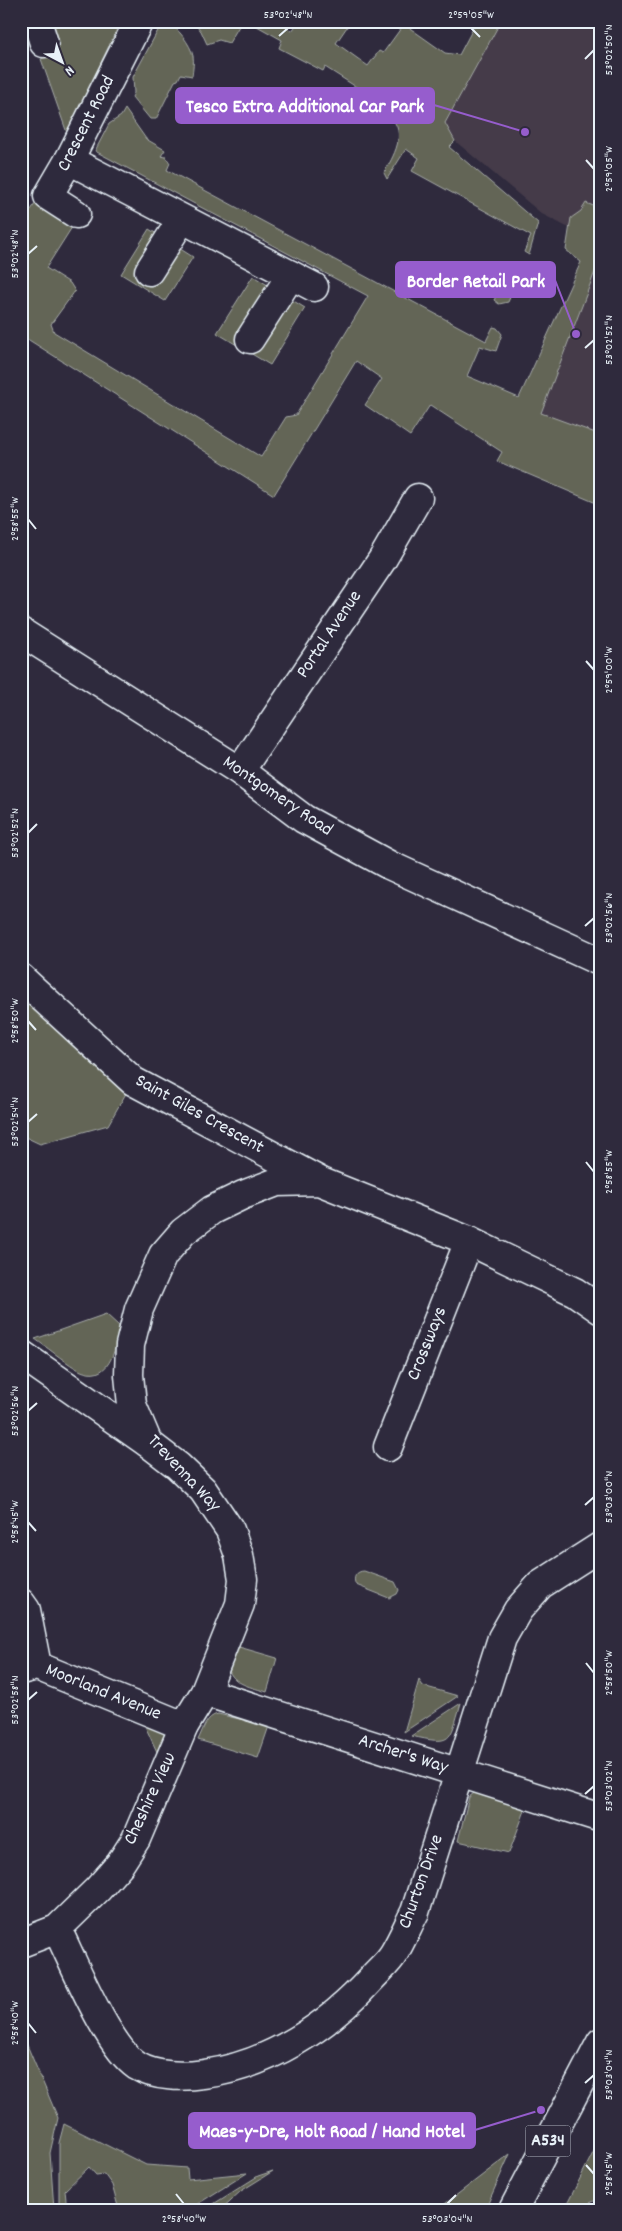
<svg xmlns="http://www.w3.org/2000/svg" width="622" height="2231" viewBox="0 0 622 2231" font-family="Dekko,sans-serif">
	<style>
		.built { fill: #443a49 }
		.green { fill: #646557; stroke: #a6aba8 }
		.lines { fill: none; stroke-linecap: round; stroke-linejoin: round }
		.minor-casing { stroke: #e8f1f8; stroke-width: 31 }
		.tertiary-casing { stroke: #e8f1f8; stroke-width: 31 }
		.primary-casing { stroke: #e8f1f8; stroke-width: 31 }
		.minor { stroke: #2f2a3d; stroke-width: 28 }
		.tertiary { stroke: #2f2a3d; stroke-width: 28 }
		.primary { stroke: #2f2a3d; stroke-width: 28 }
		.ticks { fill: none; stroke: #e8f1f8; stroke-width: 2 }
		.labels { text-anchor: middle; dominant-baseline: central; stroke-width: 4; stroke-linejoin: round; paint-order: stroke }
		.shield { fill: #2f2a3d; stroke: #b0b5c0; stroke-width: 1 }
		.shield-label { font-size: 18px; font-weight: bold; fill: #e8f1f8 }
		.street-label { font-size: 19px; fill: #e8f1f8; stroke: #2f2a3d }
		.leader { fill: none; stroke: #965dcd; stroke-width: 2 }
		.callout-dot { fill: #965dcd; stroke: #2f2a3d; stroke-width: 2 }
		.callout { fill: #965dcd; stroke: #965dcd; stroke-width: 2 }
		.callout-label { font-size: 20px; text-anchor: middle; font-weight: bold; fill: #fff }
		.neatline { fill: none; stroke: #e8f1f8; stroke-width: 2 }
		.ticks-label { font-size: 12px; text-anchor: middle; fill: #e8f1f8 }
	</style>
	<rect width="100%" height="100%" fill="#2f2a3d"/>
	<filter id="ink" filterUnits="userSpaceOnUse"><feTurbulence type="fractalNoise" baseFrequency=".02" numOctaves="2"/><feDisplacementMap in="SourceGraphic" scale="10" xChannelSelector="R" yChannelSelector="G"/><feConvolveMatrix kernelMatrix="1 2 1 2 8 2 1 2 1" color-interpolation-filters="sRGB"/></filter>
	<g filter="url(#ink)">
		<polygon class="built" points="501,21 601,21 601,453 520,411 590,239 542,214 455,141 445,123"/>
		<g class="green">
			<polygon points="45,21 121,21 67,133 41,59 51,54"/>
			<polygon points="193,21 242,21 229,43 219,40 207,44 201,31"/>
			<path d="M 248,21 L 292,21 L 287,28 L 292,31 L 299,21 L 351,21 L 336,43 L 368,66 L 379,51 L 383,53 L 404,24 L 445,53 L 459,55 L 477,21 L 501,21 L 445,123 L 455,141 L 449,147 L 538,223 L 529,255 L 524,252 L 531,236 L 412,171 L 419,158 L 406,149 L 387,179 L 384,173 C 393,157 408,133 390,117 C 379,107 377,113 372,97 L 325,67 L 323,71 L 279,48 L 282,40 Z"/>
			<path d="M 166,22 C 177,26 191,45 193,56 C 194,62 193,69 192,76 L 181,74 L 178,80 L 175,81 L 156,119 L 150,119 L 132,97 L 134,93 L 133,77 L 162,23 Z"/>
			<polygon points="125,109 146,139 165,150 161,156 166,157 170,163 167,170 486,341 493,327 497,328 502,334 496,351 480,346 467,376 519,398 581,262 566,250 571,218 581,211 586,203 601,209 601,256 541,413 601,435 601,505 497,461 502,452 430,405 410,436 365,405 382,379 356,361 274,495 21,335 21,225 37,201 74,224 46,268 70,283 75,291 51,324 54,332 261,457 286,417 296,415 368,296 95,151 109,124 121,116"/>
			<polygon points="149,229 193,257 165,301 121,274"/>
			<polygon points="510,271 516,275 517,281 508,302 499,304 494,300"/>
			<polygon points="253,276 305,308 270,365 217,333"/>
			<polygon points="21,978 133,1081 108,1125 40,1144 21,1135"/>
			<path d="M 106,1314 L 119,1326 C 117,1344 111,1381 84,1372 C 75,1370 44,1345 35,1339 Z"/>
			<path d="M 364,1571 L 395,1582 L 399,1590 L 397,1594 L 389,1598 L 356,1585 C 352,1578 356,1571 364,1571 Z"/>
			<path d="M 239,1647 L 277,1658 L 267,1692 C 252,1687 233,1685 228,1668 Z"/>
			<polygon points="419,1680 423,1686 458,1696 404,1732"/>
			<path d="M 461,1703 C 449,1743 453,1745 411,1736 Z"/>
			<polygon points="139,1713 166,1733 158,1754"/>
			<path d="M 218,1714 L 269,1726 L 258,1758 L 198,1740 C 203,1730 206,1716 218,1714 Z"/>
			<polygon points="482,1791 527,1805 509,1853 458,1841 469,1797 474,1793"/>
			<polygon points="21,2031 58,2118 50,2153 54,2210 21,2210"/>
			<polygon points="64,2124 146,2165 187,2168 188,2179 247,2173 188,2210 119,2210 112,2185 104,2174 96,2175 89,2167 65,2190 67,2210 59,2210 59,2143"/>
			<polygon points="595,2149 601,2149 601,2201 598,2199 576,2210 564,2210"/>
			<polygon points="510,2154 485,2210 437,2210"/>
			<polygon points="273,2171 241,2191 220,2210 204,2210 258,2176"/>
		</g>
		<g class="lines">
			<defs>
				<g id="minor">
					<polyline points="37,21 44,43"/>
					<polyline points="69,160 314,287"/>
					<polyline points="76,214 48,196 69,160 139,21"/>
					<polyline points="149,271 182,219"/>
					<polyline points="250,339 291,275"/>
					<polyline points="240,771 382,560 418,498"/>
					<polyline points="21,978 133,1081 318,1180"/>
					<polyline points="21,1354 148,1443"/>
					<polyline points="388,1447 469,1241"/>
					<polyline points="21,1603 26,1610 37,1666"/>
					<polyline points="21,1670 37,1666 184,1726"/>
					<polyline points="205,1692 601,1818"/>
					<path d="M 57,1929 C 74,1963 107,2046 137,2066 C 155,2077 183,2077 204,2074 C 269,2065 328,2027 372,1978 C 379,1970 389,1962 394,1953 C 402,1940 408,1925 415,1912 L 502,1638 L 518,1610 L 540,1585 L 601,1546"/>
					<polyline points="21,1943 57,1929 98,1889 120,1864 136,1839 184,1726 205,1692 240,1604 243,1579 239,1555 230,1530 203,1490 178,1466 148,1443 132,1405 129,1375 130,1345 139,1309 163,1255 183,1232 212,1210 243,1195 277,1182 319,1181 469,1241 575,1292 601,1310"/>
				</g>
				<polyline id="tertiary" points="21,632 240,771 304,819 389,865 601,962"/>
				<polyline id="primary" points="513,2210 601,2042"/>
			</defs>
			<use href="#minor" class="minor-casing"/>
			<use href="#tertiary" class="tertiary-casing"/>
			<use href="#primary" class="primary-casing"/>
			<use href="#minor" class="minor"/>
			<use href="#tertiary" class="tertiary"/>
			<use href="#primary" class="primary"/>
		</g>
	</g>
	<path class="ticks" d="M 471,28 L 480,37M 279,36 L 288,28M 585,59 L 594,50M 586,160 L 594,169M 28,254 L 37,246M 585,348 L 594,340M 28,519 L 36,529M 586,661 L 594,670M 28,833 L 37,824M 585,926 L 594,918M 28,1021 L 36,1030M 28,1122 L 37,1114M 586,1162 L 594,1172M 28,1411 L 37,1403M 585,1505 L 594,1497M 28,1522 L 36,1531M 586,1663 L 594,1673M 28,1700 L 37,1692M 585,1794 L 594,1786M 28,2023 L 36,2033M 585,2083 L 594,2075M 586,2165 L 594,2174M 176,2194 L 184,2204M 447,2204 L 456,2195"/>
	<g class="labels">
		<rect class="shield" x="525.5" y="2125.5" width="45" height="31" rx="4"/>
		<g class="shield-label">
			<text x="548" y="2141">A534</text>
		</g>
		<g class="street-label">
			<text transform="translate(87 124) rotate(-63)">Crescent Road</text>
			<text transform="translate(330 635) rotate(-56)">Portal Avenue</text>
			<text transform="translate(277 797) rotate(34)">Montgomery Road</text>
			<text transform="translate(199 1115) rotate(29)">Saint Giles Crescent</text>
			<text transform="translate(428 1344) rotate(-68)">Crossways</text>
			<text transform="translate(183 1474) rotate(47)">Trevenna Way</text>
			<text transform="translate(103 1693) rotate(22)">Moorland Avenue</text>
			<text transform="translate(403 1755) rotate(18)">Archer's Way</text>
			<text transform="translate(151 1799) rotate(-65)">Cheshire View</text>
			<text transform="translate(422 1882) rotate(-70)">Churton Drive</text>
		</g>
	</g>
	<path class="leader" d="M525 132L434 105M576 334L555 280M541 2110L475 2130"/>
	<g class="callout-dot">
		<circle cx="525" cy="132" r="5"/>
		<circle cx="576" cy="334" r="5"/>
		<circle cx="541" cy="2110" r="5"/>
	</g>
	<g class="callout">
		<rect x="176" y="88" width="258" height="35" rx="5"/>
		<rect x="396" y="262" width="159" height="35" rx="5"/>
		<rect x="189" y="2113" width="286" height="35" rx="5"/>
	</g>
	<g class="callout-label">
		<text x="305" y="112">Tesco Extra Additional Car Park</text>
		<text x="476" y="287">Border Retail Park</text>
		<text x="332" y="2137">Maes-y-Dre, Holt Road / Hand Hotel</text>
	</g>
	<rect width="622" height="2231" fill="none" stroke="#2f2a3d" stroke-width="55"/>
	<g transform="translate(62 62) rotate(139)" stroke="#2f2a3d" stroke-width="4" paint-order="stroke">
	<path d="M0-4L9 19L0 12L-9 19Z" fill="#e8f1f8"/>
	<text y="-8" font-size="14" font-weight="bold" text-anchor="middle" fill="#e8f1f8">N</text>
	</g>
	<rect x="28" y="28" width="566" height="2176" class="neatline"/>
	<g class="ticks-label">
		<text x="288" y="18">53°02'48"N</text>
		<text x="471" y="18">2°59'05"W</text>
		<text transform="translate(608 50) rotate(-90)" y="4">53°02'50"N</text>
		<text transform="translate(608 169) rotate(-90)" y="4">2°59'05"W</text>
		<text transform="translate(14 254) rotate(-90)" y="4">53°02'48"N</text>
		<text transform="translate(608 340) rotate(-90)" y="4">53°02'52"N</text>
		<text transform="translate(14 519) rotate(-90)" y="4">2°58'55"W</text>
		<text transform="translate(608 670) rotate(-90)" y="4">2°59'00"W</text>
		<text transform="translate(14 833) rotate(-90)" y="4">53°02'52"N</text>
		<text transform="translate(608 918) rotate(-90)" y="4">53°02'56"N</text>
		<text transform="translate(14 1021) rotate(-90)" y="4">2°58'50"W</text>
		<text transform="translate(14 1122) rotate(-90)" y="4">53°02'54"N</text>
		<text transform="translate(608 1172) rotate(-90)" y="4">2°58'55"W</text>
		<text transform="translate(14 1411) rotate(-90)" y="4">53°02'56"N</text>
		<text transform="translate(608 1497) rotate(-90)" y="4">53°03'00"N</text>
		<text transform="translate(14 1522) rotate(-90)" y="4">2°58'45"W</text>
		<text transform="translate(608 1673) rotate(-90)" y="4">2°58'50"W</text>
		<text transform="translate(14 1700) rotate(-90)" y="4">53°02'58"N</text>
		<text transform="translate(608 1786) rotate(-90)" y="4">53°03'02"N</text>
		<text transform="translate(14 2023) rotate(-90)" y="4">2°58'40"W</text>
		<text transform="translate(608 2075) rotate(-90)" y="4">53°03'04"N</text>
		<text transform="translate(608 2174) rotate(-90)" y="4">2°58'45"W</text>
		<text x="184" y="2222">2°58'40"W</text>
		<text x="447" y="2222">53°03'04"N</text>
	</g>
</svg>
